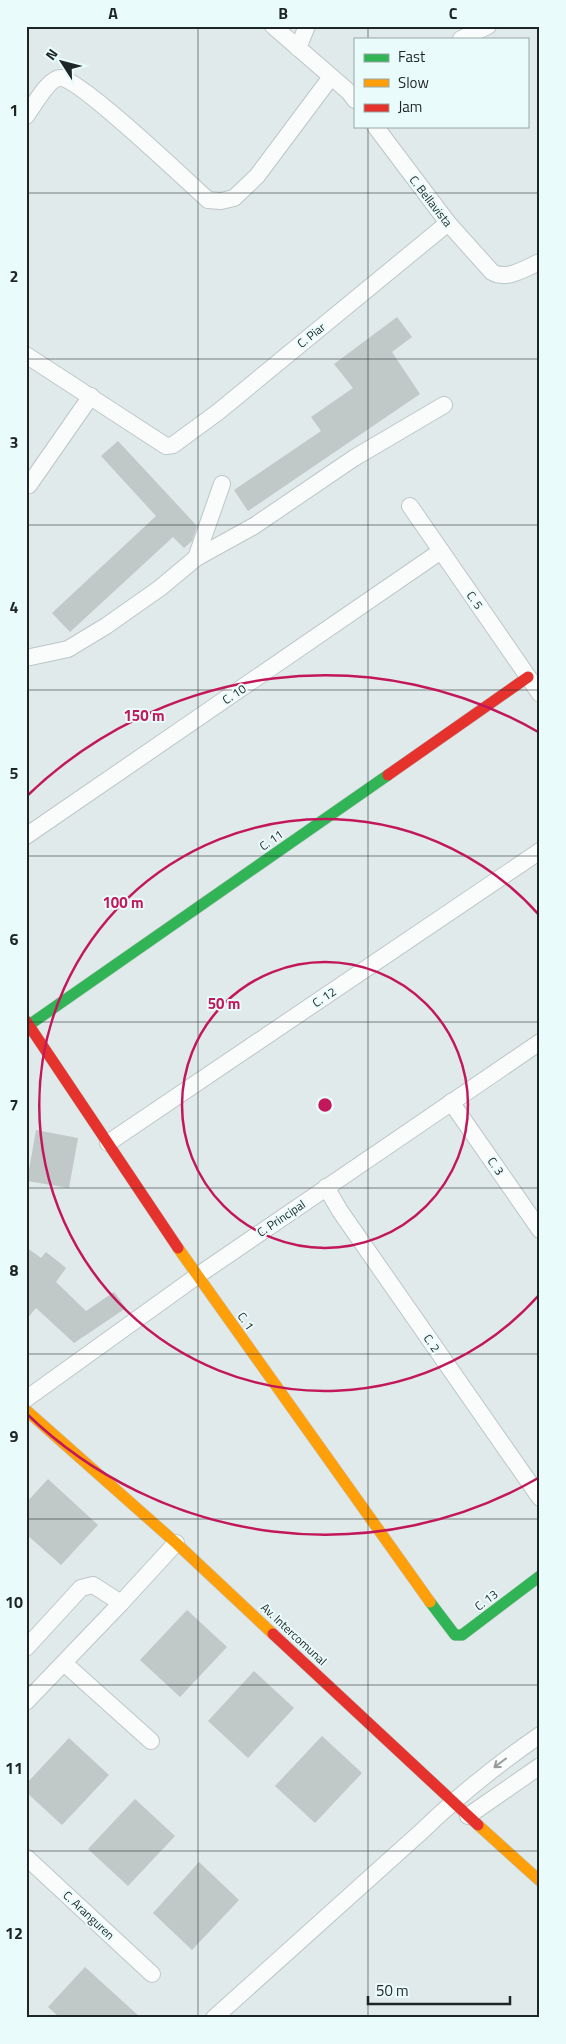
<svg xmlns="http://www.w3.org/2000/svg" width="566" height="2044" viewBox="0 0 566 2044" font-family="'Titillium Web',sans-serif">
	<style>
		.building { fill: #c0c8c8 }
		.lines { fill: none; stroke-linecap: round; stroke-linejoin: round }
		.street-casing { stroke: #bec6c6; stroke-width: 18 }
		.fast-casing { stroke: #bec6c6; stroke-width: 12 }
		.slow-casing { stroke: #bec6c6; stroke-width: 12 }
		.jam-casing { stroke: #bec6c6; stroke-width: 12 }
		.street { stroke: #fafcfc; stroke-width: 16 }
		.fast { stroke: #30b455; stroke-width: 11 }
		.slow { stroke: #ff9f0a; stroke-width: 11 }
		.jam { stroke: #e5322d; stroke-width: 11 }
		.oneway { stroke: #979b9b }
		.grid { fill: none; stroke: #1e2525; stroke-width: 1; stroke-opacity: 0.55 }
		.ring { fill: none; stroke: #c2185b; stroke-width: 2.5 }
		.labels { text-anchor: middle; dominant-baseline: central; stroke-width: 4; stroke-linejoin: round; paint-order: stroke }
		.street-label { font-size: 12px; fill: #1e2525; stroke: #eafbfb }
		.centre { fill: #c2185b; stroke: #eafbfb; stroke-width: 2.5 }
		.ring-label { font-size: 15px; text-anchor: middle; font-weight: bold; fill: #c2185b; stroke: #eafbfb; stroke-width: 4; stroke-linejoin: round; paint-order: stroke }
		.neatline { fill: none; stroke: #1e2525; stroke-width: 2 }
		.grid-label { font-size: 16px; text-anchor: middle; font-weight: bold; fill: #1e2525 }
	</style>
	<rect width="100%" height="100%" fill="#e0eaea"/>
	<g class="building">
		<polygon points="397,317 412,337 392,352 420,394 248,511 234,490 321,431 311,417 353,388 334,364"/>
		<polygon points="118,441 197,526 192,541 184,548 173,537 70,632 52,613 156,516 101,456"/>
		<polygon points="36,1130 78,1138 69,1188 27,1181"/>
		<polygon points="26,1247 41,1258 46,1252 66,1268 56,1282 86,1311 114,1292 126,1308 74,1343 36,1308 26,1320"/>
		<polygon points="48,1479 98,1525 61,1565 26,1534 26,1503"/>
		<polygon points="187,1610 227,1647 180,1697 140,1660"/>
		<polygon points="254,1671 294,1708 248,1758 208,1721"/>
		<polygon points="322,1736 362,1773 315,1823 275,1786"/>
		<polygon points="69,1738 109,1775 62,1825 26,1792 26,1784"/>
		<polygon points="135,1799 175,1836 128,1886 88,1849"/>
		<polygon points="199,1862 239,1900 192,1950 153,1913"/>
		<polygon points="85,1967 141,2018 60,2018 48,2007"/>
	</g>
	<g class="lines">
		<defs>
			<g id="street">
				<polyline points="273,26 349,92 355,100"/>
				<polyline points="461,39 488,26"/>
				<polyline points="298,48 307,26"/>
				<path d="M 26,116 C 33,107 49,77 61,78 C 81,80 186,180 208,200 L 221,201 L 234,198 L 257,176 L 331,77"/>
				<path d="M 375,126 L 448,223 L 492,272 C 507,281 525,268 540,262"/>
				<polyline points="26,355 166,446 173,445 218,412 448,223"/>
				<polyline points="29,485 91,396"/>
				<polyline points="410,506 540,694"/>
				<polyline points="196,558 254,526 354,458 444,405"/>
				<polyline points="26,658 68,649 106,626 160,588 196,558 222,484"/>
				<polyline points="26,836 441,551"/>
				<polyline points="451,1102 540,1230"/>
				<polyline points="108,1143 540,851"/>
				<polyline points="326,1187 340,1211 540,1498"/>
				<polyline points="26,1399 197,1276 540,1042"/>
				<polyline points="26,1648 81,1588 93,1585 121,1603"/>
				<polyline points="64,1663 151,1741"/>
				<polyline points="26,1702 121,1603 176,1543"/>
				<polyline points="468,1816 540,1766"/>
				<polyline points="26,1857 152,1974"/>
				<path d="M 214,2018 L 422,1831 C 459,1795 498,1764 540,1735"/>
			</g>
			<g id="fast">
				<polyline points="29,1025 388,775"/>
				<polyline points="430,1602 455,1635 462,1635 540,1576"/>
			</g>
			<g id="slow">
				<polyline points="178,1248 430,1602"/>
				<polyline points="26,1410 176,1543 273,1634"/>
				<polyline points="478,1825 540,1881"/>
			</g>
			<g id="jam">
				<polyline points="388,775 528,677"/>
				<polyline points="26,1021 178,1248"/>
				<polyline points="273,1634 478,1825"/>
			</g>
		</defs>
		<use href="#street" class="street-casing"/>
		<use href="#fast" class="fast-casing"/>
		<use href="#slow" class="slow-casing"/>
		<use href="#jam" class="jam-casing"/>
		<use href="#street" class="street"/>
		<use href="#fast" class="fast"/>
		<use href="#slow" class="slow"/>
		<use href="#jam" class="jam"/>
	</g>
	<defs><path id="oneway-shaft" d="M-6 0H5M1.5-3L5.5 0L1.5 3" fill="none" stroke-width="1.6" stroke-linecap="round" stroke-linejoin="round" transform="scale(1.25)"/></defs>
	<use class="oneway" href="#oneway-shaft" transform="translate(500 1763) rotate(143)"/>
	<path class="grid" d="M 198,26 L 198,2018M 368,26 L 368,39M 368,126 L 368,2018M 26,193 L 540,193M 26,359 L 540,359M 26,525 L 540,525M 26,690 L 540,690M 26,856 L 540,856M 26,1022 L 540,1022M 26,1188 L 540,1188M 26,1354 L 540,1354M 26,1519 L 540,1519M 26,1685 L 540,1685M 26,1851 L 540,1851"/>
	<g class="ring">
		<circle cx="325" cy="1105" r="143"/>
		<path d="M539 1295A286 286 0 1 1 539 915"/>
		<path d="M540 1477A429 429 0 0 1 27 1414M27 796A429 429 0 0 1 540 733"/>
	</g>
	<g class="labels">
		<g class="street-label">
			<text transform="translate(431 201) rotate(52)">C. Bellavista</text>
			<text transform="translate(311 335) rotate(-39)">C. Piar</text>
			<text transform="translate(475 600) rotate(55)">C. 5</text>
			<text transform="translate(234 694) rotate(-34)">C. 10</text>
			<text transform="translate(271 840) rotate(-35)">C. 11</text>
			<text transform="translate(324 997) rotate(-34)">C. 12</text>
			<text transform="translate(496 1166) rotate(56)">C. 3</text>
			<text transform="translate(281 1218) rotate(-34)">C. Principal</text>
			<text transform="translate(246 1321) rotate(55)">C. 1</text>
			<text transform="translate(432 1343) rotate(55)">C. 2</text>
			<text transform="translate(486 1600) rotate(-37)">C. 13</text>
			<text transform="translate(294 1634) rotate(43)">Av. Intercomunal</text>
			<text transform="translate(89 1915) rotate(43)">C. Aranguren</text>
		</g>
	</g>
	<circle cx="325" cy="1105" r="8" class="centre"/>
	<g class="ring-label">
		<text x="144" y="721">150 m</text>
		<text x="123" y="908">100 m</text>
		<text x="224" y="1009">50 m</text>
	</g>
	<rect width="566" height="2044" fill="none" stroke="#eafbfb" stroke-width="55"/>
	<rect x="354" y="38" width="175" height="90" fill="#eafbfb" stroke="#98a5a5"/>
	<rect x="364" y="54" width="25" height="8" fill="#30b455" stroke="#98a5a5"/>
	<text x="398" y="62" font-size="15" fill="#1e2525">Fast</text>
	<rect x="364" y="79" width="25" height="8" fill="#ff9f0a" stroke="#98a5a5"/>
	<text x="398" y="88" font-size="15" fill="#1e2525">Slow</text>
	<rect x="364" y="104" width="25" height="8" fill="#e5322d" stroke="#98a5a5"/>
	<text x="398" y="112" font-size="15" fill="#1e2525">Jam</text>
	<g transform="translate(62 62) rotate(306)" stroke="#eafbfb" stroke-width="4" paint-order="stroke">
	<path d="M0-4L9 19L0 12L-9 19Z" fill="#1e2525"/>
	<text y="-8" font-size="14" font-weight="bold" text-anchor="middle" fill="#1e2525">N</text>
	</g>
	<path d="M368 1996v8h142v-8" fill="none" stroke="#1e2525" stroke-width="2.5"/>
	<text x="376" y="1996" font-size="15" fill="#1e2525" stroke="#eafbfb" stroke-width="4" paint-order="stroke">50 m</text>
	<rect x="28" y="28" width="510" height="1988" class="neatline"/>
	<g class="grid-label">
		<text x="113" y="19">A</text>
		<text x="283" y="19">B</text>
		<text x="453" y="19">C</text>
		<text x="14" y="116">1</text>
		<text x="14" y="282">2</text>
		<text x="14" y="448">3</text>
		<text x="14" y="613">4</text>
		<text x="14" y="779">5</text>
		<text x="14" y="945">6</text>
		<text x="14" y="1111">7</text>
		<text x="14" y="1276">8</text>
		<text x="14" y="1442">9</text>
		<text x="14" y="1608">10</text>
		<text x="14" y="1774">11</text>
		<text x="14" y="1939">12</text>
	</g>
</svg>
